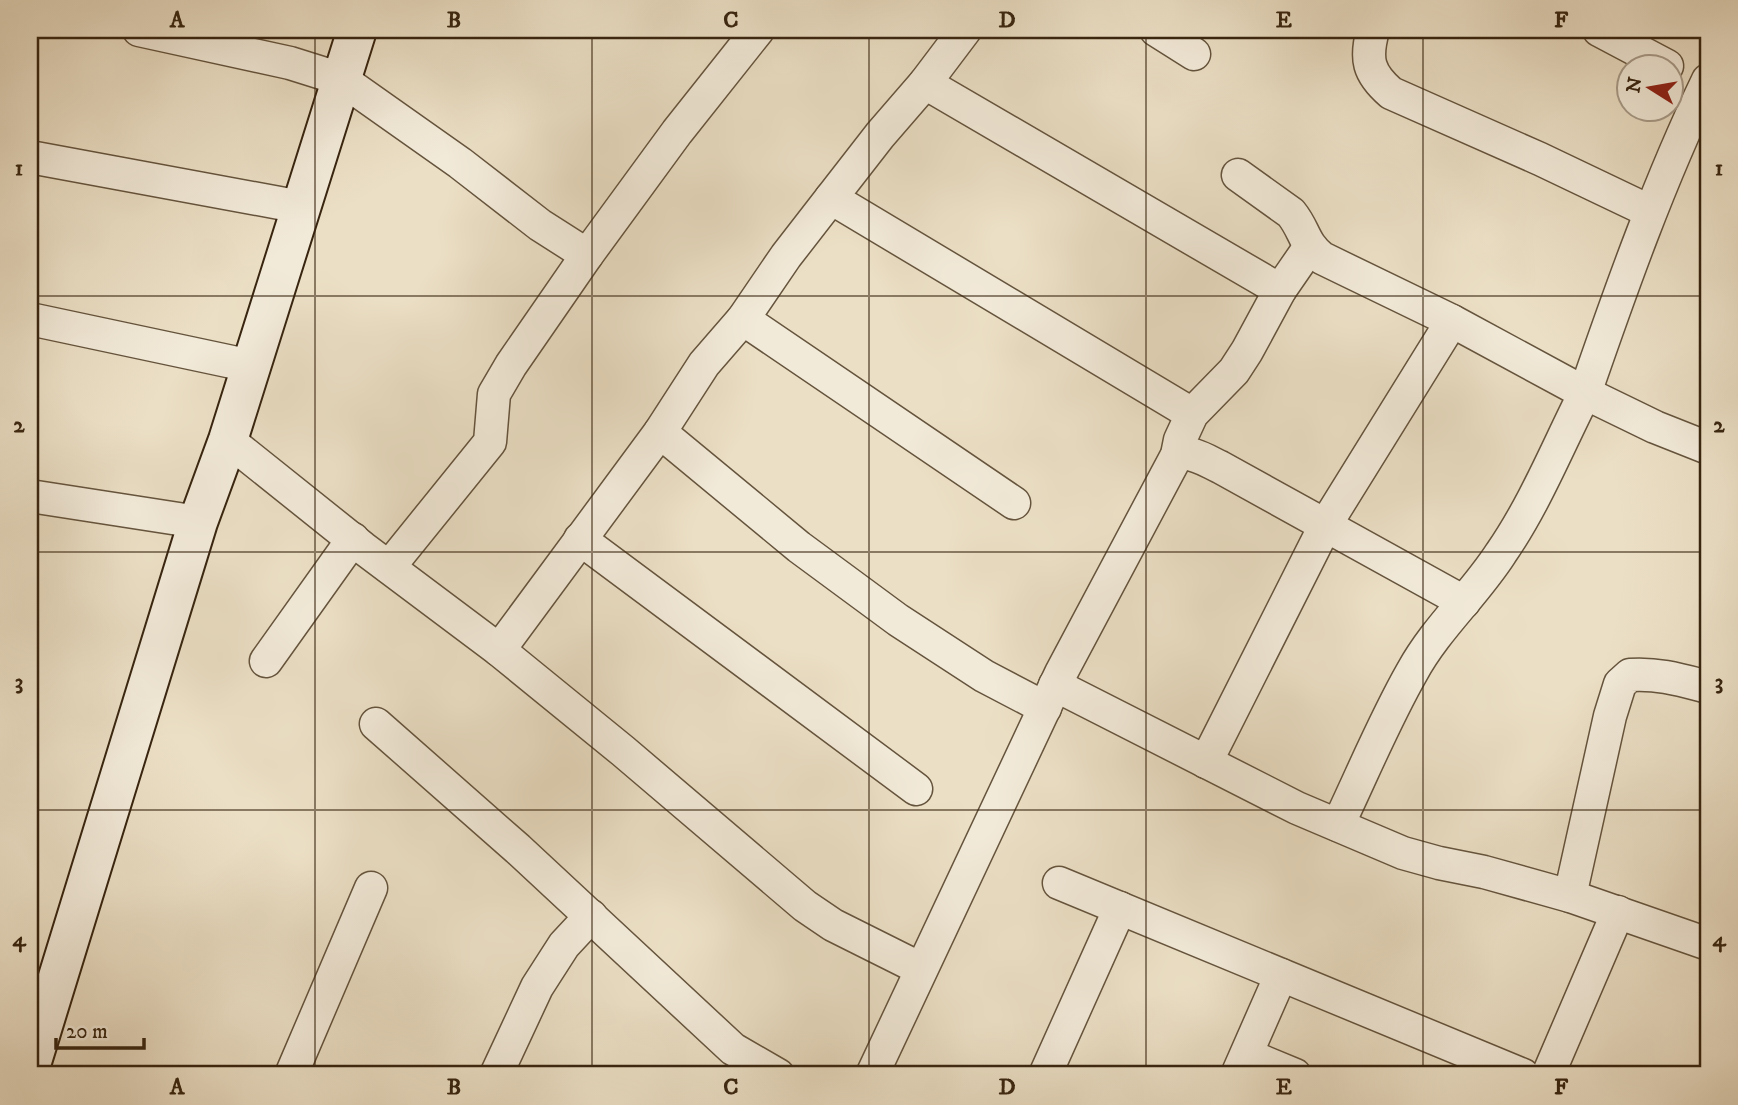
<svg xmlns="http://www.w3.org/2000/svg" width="1738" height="1105" viewBox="0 0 1738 1105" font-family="'IM FELL DW Pica',serif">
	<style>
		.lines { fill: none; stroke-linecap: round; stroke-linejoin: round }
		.street-casing { stroke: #65543d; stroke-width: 35 }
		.secondary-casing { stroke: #382510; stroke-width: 42 }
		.street { stroke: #f2ead9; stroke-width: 32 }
		.secondary { stroke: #f2ead9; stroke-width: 38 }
		.grid { fill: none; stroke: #382510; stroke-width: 2; stroke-opacity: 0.55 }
		.neatline { fill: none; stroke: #382510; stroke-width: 2.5 }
		.grid-label { font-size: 23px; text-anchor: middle; font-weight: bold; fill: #382510 }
	</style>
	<rect width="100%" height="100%" fill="#ebdfc5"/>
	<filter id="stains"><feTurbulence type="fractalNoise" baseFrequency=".00286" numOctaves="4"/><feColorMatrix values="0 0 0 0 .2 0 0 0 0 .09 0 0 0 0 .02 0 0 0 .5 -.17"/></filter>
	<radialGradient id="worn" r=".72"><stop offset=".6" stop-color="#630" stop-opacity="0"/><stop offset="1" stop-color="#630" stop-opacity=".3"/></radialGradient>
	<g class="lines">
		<defs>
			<g id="street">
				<polyline points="139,30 290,63 341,79 460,163 540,225 587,255"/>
				<polyline points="965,30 925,83 880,135 831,198 1192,414"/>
				<polyline points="1156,30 1194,54"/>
				<path d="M 1373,30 C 1365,59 1368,73 1391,93 L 1540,159 L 1649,211"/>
				<polyline points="1599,30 1667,66"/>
				<polyline points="925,83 1280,290"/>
				<polyline points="30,157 301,207"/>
				<path d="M 1238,175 L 1291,213 C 1305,230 1303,243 1322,258 L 1452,321 L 1585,393 C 1622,286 1659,182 1708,80"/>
				<polyline points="831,198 786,256 743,319 704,364 660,432 799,547 898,620 984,676 1045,708"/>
				<polyline points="30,319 251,366"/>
				<polyline points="743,319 1014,503"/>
				<polyline points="660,432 499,650 623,751 805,906 833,925 921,969"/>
				<polyline points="228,440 363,548 499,650"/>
				<path d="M 1177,455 C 1191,450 1207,461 1220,467 L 1464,602"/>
				<polyline points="30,496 198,522"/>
				<polyline points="580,539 916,789"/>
				<polyline points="389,567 490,442 494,394 511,365 587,255 677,132 758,30"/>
				<polyline points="266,661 353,539"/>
				<polyline points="1055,685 1297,808 1403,853 1439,863 1484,872 1570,896 1708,944"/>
				<polyline points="376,724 518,849 733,1049 778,1075"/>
				<polyline points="1206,762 1326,524 1452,321"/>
				<path d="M 1338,825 C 1362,775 1384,721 1412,672 C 1436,628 1474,595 1501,553 C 1535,504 1558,446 1585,393 L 1655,427 L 1708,448"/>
				<polyline points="1059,883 1523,1075"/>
				<path d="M 1570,896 L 1610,716 L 1620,684 L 1630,675 C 1658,673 1681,680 1708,687"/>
				<polyline points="1247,1055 1295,1075"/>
				<polyline points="291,1075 371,888"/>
				<polyline points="496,1075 537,987 564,945 591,916"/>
				<polyline points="872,1075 1061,673 1177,455 1180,440 1192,414 1234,371 1247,351 1280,290 1309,248"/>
				<polyline points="1045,1075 1120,908"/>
				<polyline points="1237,1075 1281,975"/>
				<polyline points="1548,1075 1618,912"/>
			</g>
			<polyline id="secondary" points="30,1068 198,522 228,440 357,30"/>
		</defs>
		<use href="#street" class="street-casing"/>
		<use href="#secondary" class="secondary-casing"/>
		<use href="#street" class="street"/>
		<use href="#secondary" class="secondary"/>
	</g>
	<path class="grid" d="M 315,30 L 315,1075M 592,30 L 592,1075M 869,30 L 869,1075M 1146,30 L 1146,1075M 1423,30 L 1423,1075M 30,296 L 1708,296M 30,552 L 1708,552M 30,810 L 1708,810"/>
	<rect width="1738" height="1105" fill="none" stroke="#ebdfc5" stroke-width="77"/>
	<g transform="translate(1650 88) rotate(281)"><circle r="33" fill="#f2ead9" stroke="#a89b89" stroke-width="2"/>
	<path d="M0-5L12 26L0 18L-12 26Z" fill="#8f2418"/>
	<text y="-10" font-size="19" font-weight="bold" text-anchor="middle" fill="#382510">N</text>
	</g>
	<path d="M56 1038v10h88v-10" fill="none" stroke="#382510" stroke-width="3.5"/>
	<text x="66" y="1038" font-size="21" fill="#382510" stroke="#f2ead9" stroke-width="5" paint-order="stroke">20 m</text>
	<rect x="38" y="38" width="1662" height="1028" class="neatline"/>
	<g class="grid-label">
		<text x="177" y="27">A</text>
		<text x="454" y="27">B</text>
		<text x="731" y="27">C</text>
		<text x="1007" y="27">D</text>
		<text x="1284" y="27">E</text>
		<text x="1561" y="27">F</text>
		<text x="19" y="175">1</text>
		<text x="1719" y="175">1</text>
		<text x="19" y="432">2</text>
		<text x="1719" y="432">2</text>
		<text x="19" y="689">3</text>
		<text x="1719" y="689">3</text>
		<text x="19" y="946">4</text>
		<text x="1719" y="946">4</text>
		<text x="177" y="1094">A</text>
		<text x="454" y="1094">B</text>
		<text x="731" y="1094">C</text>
		<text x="1007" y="1094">D</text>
		<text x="1284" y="1094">E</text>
		<text x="1561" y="1094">F</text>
	</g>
	<rect width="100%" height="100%" filter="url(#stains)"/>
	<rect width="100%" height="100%" fill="url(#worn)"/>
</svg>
